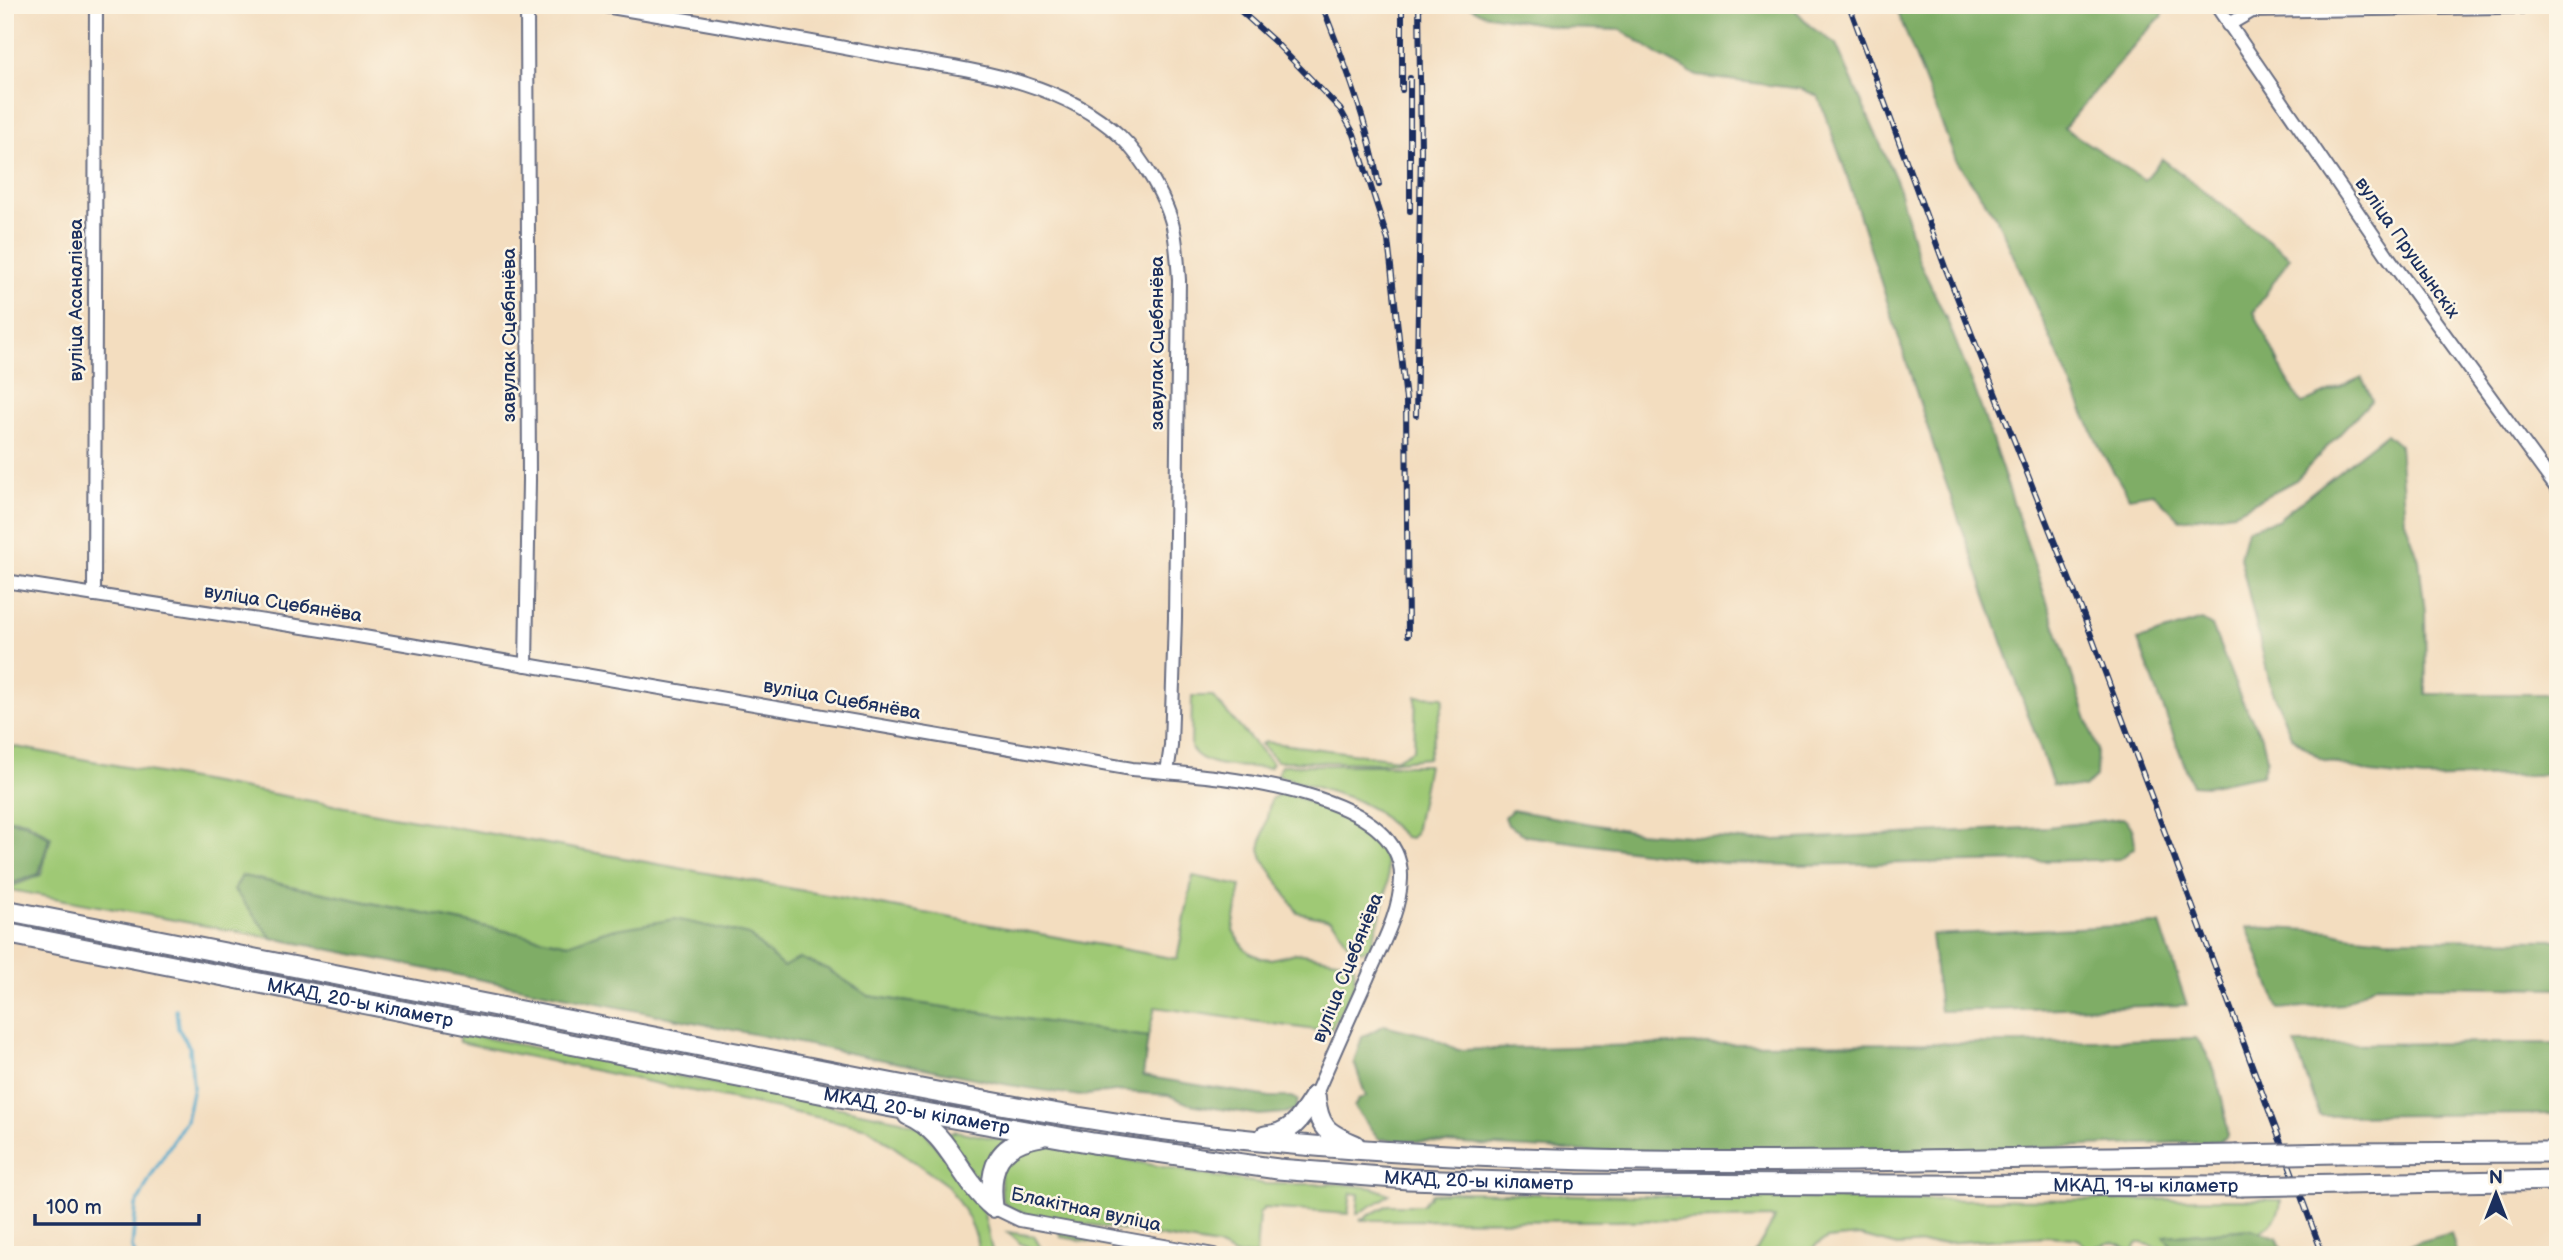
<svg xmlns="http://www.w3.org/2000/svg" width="2563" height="1260" viewBox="0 0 2563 1260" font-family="'Balsamiq Sans',sans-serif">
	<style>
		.green { fill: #9fc975; stroke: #5d7c6a; stroke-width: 2 }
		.forest { fill: #7fad66; stroke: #4d6e62; stroke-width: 2 }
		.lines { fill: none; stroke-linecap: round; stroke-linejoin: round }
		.stream { stroke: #4ba5c9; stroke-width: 3.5 }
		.minor-casing { stroke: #676c80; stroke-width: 16 }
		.highway-casing { stroke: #676c80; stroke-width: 23 }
		.minor { stroke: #fff; stroke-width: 12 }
		.highway { stroke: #fff; stroke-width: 19 }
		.rail-casing { stroke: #1b2f5e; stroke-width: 6 }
		.rail { stroke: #fcf5e5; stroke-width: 3.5; stroke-dasharray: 10; stroke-linecap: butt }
		.highway-bridge-casing { stroke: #676c80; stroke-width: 23; stroke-linecap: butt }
		.highway-bridge { stroke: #fff; stroke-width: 19 }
		.labels { text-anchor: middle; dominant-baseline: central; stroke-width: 5; stroke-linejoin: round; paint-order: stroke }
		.street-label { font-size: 19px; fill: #1b2f5e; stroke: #fcf5e5 }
	</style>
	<rect width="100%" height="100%" fill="#fcf5e5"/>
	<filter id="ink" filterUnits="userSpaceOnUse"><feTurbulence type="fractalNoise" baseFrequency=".0143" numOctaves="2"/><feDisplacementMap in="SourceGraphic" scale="14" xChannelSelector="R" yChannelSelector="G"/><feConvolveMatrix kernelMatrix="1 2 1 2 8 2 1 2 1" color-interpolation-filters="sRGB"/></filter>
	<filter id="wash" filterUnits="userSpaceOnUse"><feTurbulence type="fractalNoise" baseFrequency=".00686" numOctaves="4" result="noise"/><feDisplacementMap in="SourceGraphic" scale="28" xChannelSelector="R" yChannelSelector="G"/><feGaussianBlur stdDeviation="1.57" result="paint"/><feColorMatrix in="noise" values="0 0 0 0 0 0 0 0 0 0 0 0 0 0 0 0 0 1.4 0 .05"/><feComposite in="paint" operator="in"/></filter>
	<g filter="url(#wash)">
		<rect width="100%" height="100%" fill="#f3ddbf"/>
		<g class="green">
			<path d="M 1192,696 L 1212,696 L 1272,763 L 1269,768 C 1246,766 1204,770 1191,748 Z"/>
			<polygon points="1416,696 1443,697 1444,700 1428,758 1379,763 1277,761 1261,744 1266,742 1397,759 1414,749"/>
			<polygon points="5,745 1177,959 1193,876 1241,886 1233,930 1243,947 1250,953 1261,958 1271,959 1296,953 1348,962 1354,966 1355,985 1329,1032 1155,1007 1148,1037 869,996 827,969 801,959 783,968 749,935 605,931 568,944 242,876 234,890 272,938 5,889 41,875 51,837 26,821 5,818"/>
			<polygon points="1281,765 1428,765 1415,833 1411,838 1405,837 1375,810 1354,799 1277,775"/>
			<path d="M 1280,794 C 1296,794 1315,805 1330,812 C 1406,847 1393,879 1370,948 L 1361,951 L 1347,943 L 1337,926 L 1331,920 L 1298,913 L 1263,859 L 1260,849 L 1271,799 Z"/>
			<polygon points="465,1034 901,1120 921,1127 975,1197 984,1214 993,1255 979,1255 976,1236 968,1217 948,1186 868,1128 459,1042 459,1037"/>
			<path d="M 956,1131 L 1008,1141 C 987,1159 982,1165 985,1194 L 948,1134 Z"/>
			<polygon points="1029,1141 1205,1175 1267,1184 1341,1184 1374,1188 1389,1194 1382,1200 1357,1214 1359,1194 1351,1193 1348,1214 1264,1208 1259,1214 1256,1255 1236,1255 1217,1246 1026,1214 1012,1209 1002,1200 1000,1166"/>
			<path d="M 1461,1192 C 1720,1199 1980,1201 2239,1199 L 2281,1200 C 2281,1215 2271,1224 2260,1232 L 2251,1229 L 2164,1236 L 2176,1254 L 2143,1243 L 2138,1243 L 2133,1250 L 2129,1251 C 2112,1233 2103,1249 2085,1248 L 2080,1240 L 2074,1238 L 2048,1236 L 1897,1246 L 1860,1236 L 1827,1239 L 1816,1245 L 1808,1255 L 1754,1255 L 1775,1218 L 1617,1221 L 1360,1220 L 1388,1205 L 1422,1205 L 1432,1194 Z"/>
			<polygon points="1007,1232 1034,1236 1045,1255 1021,1244"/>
			<polygon points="1059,1232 1170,1253 1171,1255 1061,1237"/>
		</g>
		<g class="forest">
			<polygon points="1467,5 1791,5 1811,27 1836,44 1897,182 1919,261 1947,320 1976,393 2097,749 2096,777 2084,788 2053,785 1940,466 1842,161 1818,96 1801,89 1697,76 1662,57 1621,30 1564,28 1483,14"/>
			<polygon points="1895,5 1965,5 1967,12 1980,5 2165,5 2162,17 2141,37 2064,128 2145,180 2162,159 2290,257 2254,312 2285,376 2302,404 2362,377 2372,400 2296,480 2234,513 2180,520 2153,493 2129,497 2101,451 1997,219 1956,160"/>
			<polygon points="2386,434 2399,445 2405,520 2419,560 2425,612 2426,694 2558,694 2558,774 2424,779 2371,773 2321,759 2291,736 2270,684 2240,557 2247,529 2277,520"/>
			<polygon points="2202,620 2212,626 2241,699 2262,737 2267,758 2262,775 2206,786 2192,785 2138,640"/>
			<path d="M 1512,810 L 1637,832 L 1754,841 L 2047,827 L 2123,818 C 2134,826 2134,834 2135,847 L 2120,859 L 2098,860 L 1790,865 L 1724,863 L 1527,836 L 1508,825 L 1505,817 Z"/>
			<polygon points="5,820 25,823 49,838 39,874 5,886"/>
			<polygon points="242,876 568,944 605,931 675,919 749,935 783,967 800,958 827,969 869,996 1148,1037 1143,1076 1270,1097 1291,1097 1298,1100 1296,1109 1285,1113 1259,1115 1189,1104 1168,1095 1114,1091 1080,1096 1009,1085 272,938 234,890"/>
			<polygon points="2160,924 2187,1005 1940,1011 1931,935"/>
			<polygon points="2247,927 2331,931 2346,935 2386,939 2558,940 2558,988 2375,985 2343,1004 2279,1009"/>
			<path d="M 1384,1025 L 1429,1036 L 1458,1050 L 1676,1044 L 2023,1043 L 2196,1038 C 2214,1058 2227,1109 2227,1136 L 2219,1141 L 1925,1152 L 1595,1152 L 1379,1139 L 1354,1107 L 1358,1100 L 1366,1097 L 1354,1062 L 1362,1037 Z"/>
			<polygon points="2558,1043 2558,1114 2320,1116 2295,1044"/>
			<polygon points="2251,1229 2277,1237 2284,1255 2177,1255 2164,1236"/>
			<polygon points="2451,1233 2457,1255 2377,1255 2379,1253"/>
		</g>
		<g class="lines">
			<polyline class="stream" points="135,1255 132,1248 136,1206 151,1176 186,1120 193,1087 190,1048 178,1028 176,1009"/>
		</g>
	</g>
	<g filter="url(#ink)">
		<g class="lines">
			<defs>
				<g id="minor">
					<path d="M 599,5 C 688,20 777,35 866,52 C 953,69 1052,73 1120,136 C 1142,157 1169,202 1174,232 C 1177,248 1178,264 1179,280 L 1175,618 L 1171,746 L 1167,772"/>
					<polyline points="2216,5 2389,258 2558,490"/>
					<polyline points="2228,25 2252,11 2558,6"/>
					<path d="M 5,581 L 329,631 L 1132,769 C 1196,775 1405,785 1401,879 C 1400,914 1380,948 1367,979 C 1349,1018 1332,1057 1315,1096"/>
					<polyline points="94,595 96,5"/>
					<polyline points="526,665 529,480 527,5"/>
					<polyline points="993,1207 1020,1220 1214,1255"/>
				</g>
				<g id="highway">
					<path d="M 5,910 C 238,956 472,1001 705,1047 C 882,1081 1060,1120 1240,1139 C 1570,1174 1903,1159 2235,1155"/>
					<path id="s1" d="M 5,933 L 886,1106 L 1093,1143 L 1278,1169 L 1408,1179 L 1577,1184 L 2241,1186"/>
					<path d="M 1315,1096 C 1319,1128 1326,1133 1355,1145"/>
					<path d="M 908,1115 C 950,1133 959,1179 993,1207"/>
					<path d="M 1265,1136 C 1292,1134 1301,1118 1315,1096"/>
					<polyline points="2336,1153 2558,1152"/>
					<polyline points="2344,1184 2558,1180"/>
					<path d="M 993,1207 C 988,1167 998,1143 1041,1136"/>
				</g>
			</defs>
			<use href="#minor" class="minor-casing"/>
			<use href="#highway" class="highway-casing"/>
			<use href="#minor" class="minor"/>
			<use href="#highway" class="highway"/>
			<defs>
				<g id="rail">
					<polyline points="1234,5 1275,42 1340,109 1354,134 1388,240 1406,400 1408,635"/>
					<path d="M 1322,5 C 1345,63 1368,124 1379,185"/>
					<polyline points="1402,5 1402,90"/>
					<polyline points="1849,5 1945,267 2082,611 2323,1255"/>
					<polyline points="1410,78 1410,211"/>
					<polyline points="1416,415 1421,151 1419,5"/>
				</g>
			</defs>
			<use href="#rail" class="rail-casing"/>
			<use href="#rail" class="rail"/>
			<defs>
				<g id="highway-bridge">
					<polyline points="2235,1155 2336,1153"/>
					<polyline points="2241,1186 2344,1184"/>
				</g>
			</defs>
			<use href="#highway-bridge" class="highway-bridge-casing"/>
			<use href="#highway-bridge" class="highway-bridge"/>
		</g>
	</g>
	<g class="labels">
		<g class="street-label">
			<text transform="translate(2407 248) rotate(55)">вуліца Прушынскіх</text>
			<text transform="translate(76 300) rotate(-90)">вуліца Асаналіева</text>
			<text transform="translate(509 335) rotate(-90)">завулак Сцебянёва</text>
			<text transform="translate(1157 343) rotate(-90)">завулак Сцебянёва</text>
			<text transform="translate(283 604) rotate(9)">вуліца Сцебянёва</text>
			<text transform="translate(842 700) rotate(10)">вуліца Сцебянёва</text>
			<text transform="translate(1348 968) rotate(-68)">вуліца Сцебянёва</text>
			<text stroke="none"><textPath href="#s1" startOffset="362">МКАД, 20-ы кіламетр</textPath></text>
			<text stroke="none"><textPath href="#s1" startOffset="929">МКАД, 20-ы кіламетр</textPath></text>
			<text stroke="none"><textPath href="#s1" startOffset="1496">МКАД, 20-ы кіламетр</textPath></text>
			<text stroke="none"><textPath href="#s1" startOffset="2163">МКАД, 19-ы кіламетр</textPath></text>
			<text transform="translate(1086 1210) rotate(12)">Блакітная вуліца</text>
		</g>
	</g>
	<rect width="2563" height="1260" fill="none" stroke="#fcf5e5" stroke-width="28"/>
	<g transform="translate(2496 1194)" stroke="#fcf5e5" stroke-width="5" paint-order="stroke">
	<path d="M0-5L12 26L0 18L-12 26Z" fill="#1b2f5e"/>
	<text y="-10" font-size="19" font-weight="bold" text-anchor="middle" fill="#1b2f5e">N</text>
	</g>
	<path d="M35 1214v10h164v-10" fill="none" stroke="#1b2f5e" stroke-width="3.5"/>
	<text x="46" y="1214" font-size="21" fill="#1b2f5e" stroke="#fcf5e5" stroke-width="5" paint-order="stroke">100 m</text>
</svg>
